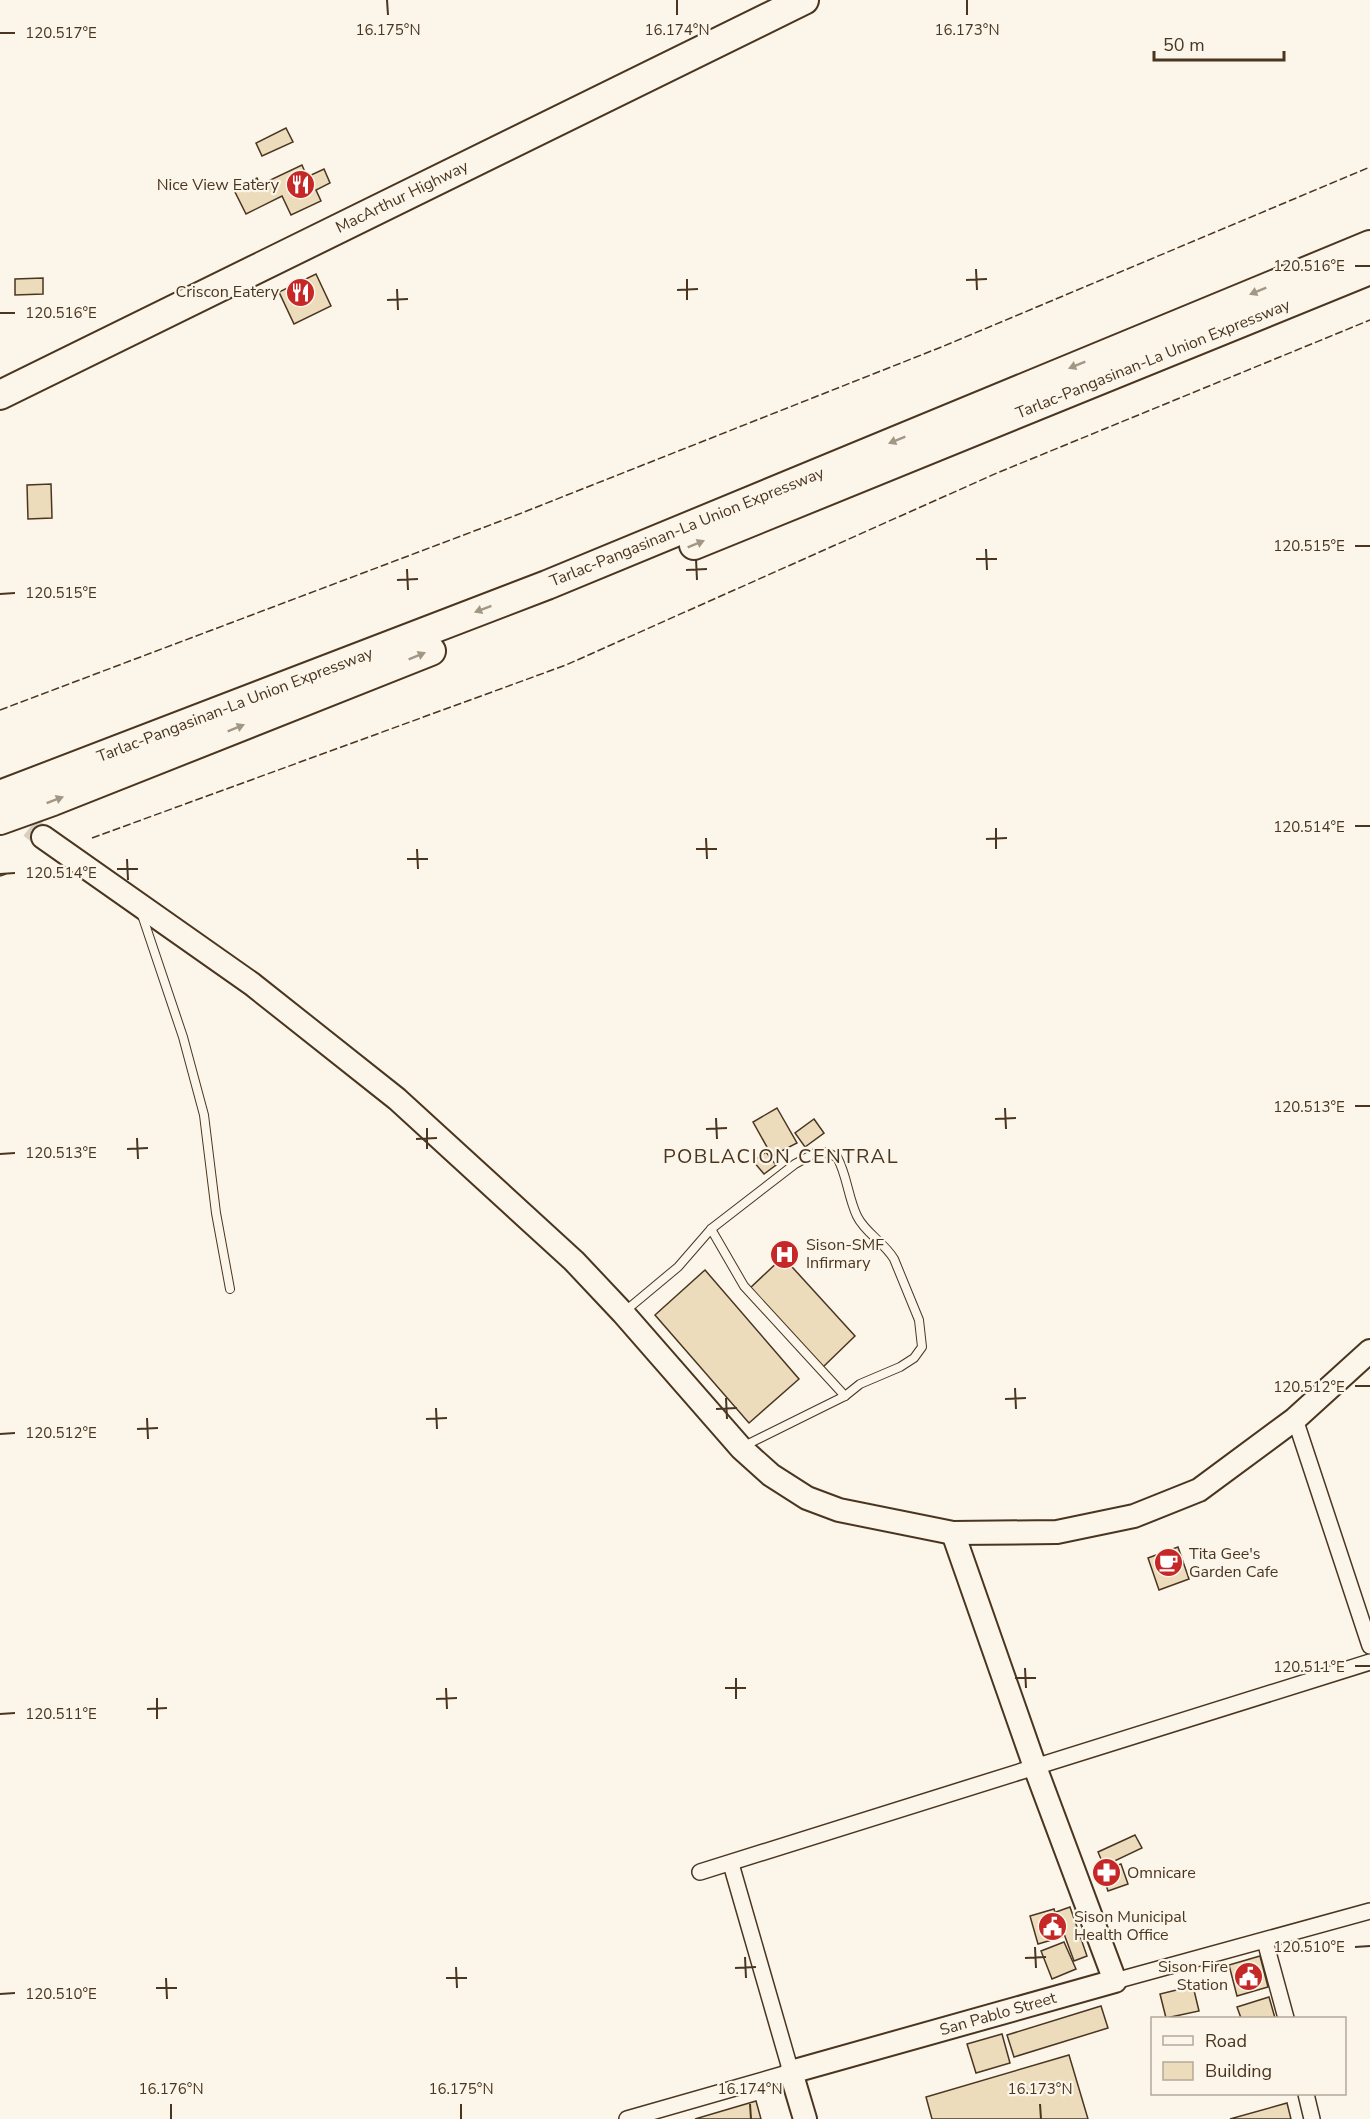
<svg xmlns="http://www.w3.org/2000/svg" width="1370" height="2119" viewBox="0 0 1370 2119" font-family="'Nunito Sans',sans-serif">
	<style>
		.building { fill: #ecdcbc; stroke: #4a3520; stroke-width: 1.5 }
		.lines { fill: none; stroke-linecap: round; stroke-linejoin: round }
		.secondary-tunnel { stroke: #d8cfc1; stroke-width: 22; stroke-dasharray: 22 11; stroke-linecap: butt }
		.lane-casing { stroke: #4a3520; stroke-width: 10 }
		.street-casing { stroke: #4a3520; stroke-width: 18 }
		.secondary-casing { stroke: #4a3520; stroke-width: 26 }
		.highway-casing { stroke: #4a3520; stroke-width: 32 }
		.lane { stroke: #fbf6e9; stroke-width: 8 }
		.street { stroke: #fbf6e9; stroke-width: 15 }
		.secondary { stroke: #fbf6e9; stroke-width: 22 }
		.highway { stroke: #fbf6e9; stroke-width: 28 }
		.fence { stroke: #4a3520; stroke-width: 1.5; stroke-dasharray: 8 3; stroke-linecap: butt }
		.oneway { fill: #a29684 }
		.ticks { fill: none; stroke: #4a3520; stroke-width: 2 }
		.labels { text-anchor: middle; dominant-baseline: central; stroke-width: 4.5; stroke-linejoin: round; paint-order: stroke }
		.poi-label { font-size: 16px; fill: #4a3520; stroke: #fbf6e9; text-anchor: start }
		.street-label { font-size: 16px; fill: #4a3520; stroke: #fbf6e9 }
		.quarter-label { font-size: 20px; letter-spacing: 1.5px; fill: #4a3520; stroke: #fbf6e9 }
		.ticks-label { font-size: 15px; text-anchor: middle; fill: #4a3520; stroke: #fbf6e9; stroke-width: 4.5; stroke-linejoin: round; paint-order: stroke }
	</style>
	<rect width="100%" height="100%" fill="#fbf6e9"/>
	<g class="building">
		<polygon points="286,128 293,142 262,156 256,143"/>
		<polygon points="302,165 307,177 324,169 330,183 316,190 321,201 291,215 282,196 246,214 234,190 257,178 260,185"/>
		<polygon points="316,274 331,306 294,324 279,292"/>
		<polygon points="43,278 43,294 15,295 15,279"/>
		<polygon points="51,484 52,518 28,519 27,485"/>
		<polygon points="777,1108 797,1143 772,1156 753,1122"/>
		<polygon points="814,1119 824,1133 805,1147 795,1133"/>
		<polygon points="766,1152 776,1165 764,1174 753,1161"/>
		<polygon points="783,1257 855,1336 822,1368 749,1289"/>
		<polygon points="705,1270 799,1379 749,1423 655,1315"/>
		<polygon points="1178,1547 1189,1579 1159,1590 1148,1558"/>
		<polygon points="1135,1835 1142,1848 1104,1866 1098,1852"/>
		<polygon points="1121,1864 1128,1884 1108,1891 1101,1871"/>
		<polygon points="1070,1907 1087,1956 1074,1961 1056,1912"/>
		<polygon points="1054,1909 1062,1937 1038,1944 1030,1916"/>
		<polygon points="1064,1942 1076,1969 1052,1979 1041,1951"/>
		<polygon points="1260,1956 1268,1987 1237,1996 1229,1965"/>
		<polygon points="1193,1986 1199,2011 1166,2018 1160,1994"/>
		<polygon points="1269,1997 1275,2018 1241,2018 1237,2007"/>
		<polygon points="1101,2006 1108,2028 1014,2057 1007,2035"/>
		<polygon points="1002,2034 1010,2063 976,2073 967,2044"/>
		<polygon points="1069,2055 1088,2119 932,2119 926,2097"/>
		<polygon points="756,2101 761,2119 695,2119"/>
		<polygon points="1287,2103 1291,2119 1230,2119"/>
	</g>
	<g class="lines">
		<polyline class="secondary-tunnel" points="4,807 43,837"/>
		<defs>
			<g id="lane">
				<polyline points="141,912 183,1037 204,1115 216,1213 230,1289"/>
				<polyline points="711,1229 744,1286 845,1396"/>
				<path d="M 624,1312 L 678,1267 L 711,1229 L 795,1164 L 815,1153 L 824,1152 L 837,1157 C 847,1175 848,1197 857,1216 C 865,1233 884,1242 894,1259 L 919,1320 L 922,1347 L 914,1358 L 900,1367 L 860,1384 L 845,1396 L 744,1446"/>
			</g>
			<g id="street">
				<polyline points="1295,1419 1370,1646"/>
				<polyline points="700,1872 1370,1662"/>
				<polyline points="1265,1941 1286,2018"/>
				<polyline points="1115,1981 1370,1911"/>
				<polyline points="1306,2094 1312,2119"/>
				<polyline points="627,2119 791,2072 731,1864"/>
			</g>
			<g id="secondary">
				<polyline points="43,837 252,984 397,1099 574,1261 623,1313 741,1448 771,1475 807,1498 839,1510 953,1533 1057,1532 1134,1516 1199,1490 1295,1419 1370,1351"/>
				<polyline points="805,2119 791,2072 1115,1981 1035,1767 953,1533"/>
			</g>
			<g id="highway">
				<polyline points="0,395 804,0"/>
				<polyline points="694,545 1370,270"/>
				<polyline points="0,795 547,585 1370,245"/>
				<polyline points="0,820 53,801 431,651"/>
			</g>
		</defs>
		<use href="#lane" class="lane-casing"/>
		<use href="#street" class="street-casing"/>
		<use href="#secondary" class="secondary-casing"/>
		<use href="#highway" class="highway-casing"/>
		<use href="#lane" class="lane"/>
		<use href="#street" class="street"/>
		<use href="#secondary" class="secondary"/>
		<use href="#highway" class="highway"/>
		<g class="fence">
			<polyline points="0,710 514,516 944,346 1370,167"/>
			<polyline points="92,838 566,665 997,473 1370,320"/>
			<polyline points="0,876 6,874"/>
		</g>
	</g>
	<defs><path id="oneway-solid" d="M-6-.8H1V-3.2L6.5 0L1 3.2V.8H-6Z" transform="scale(1.5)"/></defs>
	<g class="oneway">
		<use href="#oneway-solid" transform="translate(1258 291) rotate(158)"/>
		<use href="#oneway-solid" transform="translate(1077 365) rotate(158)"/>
		<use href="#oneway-solid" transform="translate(897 440) rotate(158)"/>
		<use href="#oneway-solid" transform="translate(696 544) rotate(-22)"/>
		<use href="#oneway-solid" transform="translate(483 609) rotate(159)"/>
		<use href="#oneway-solid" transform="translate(417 656) rotate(-22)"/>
		<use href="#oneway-solid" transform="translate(236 728) rotate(-22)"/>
		<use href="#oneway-solid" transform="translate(55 800) rotate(-21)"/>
	</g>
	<path class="ticks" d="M 387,0 L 388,15M 677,0 L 677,15M 967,0 L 967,15M 0,33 L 15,33M 1355,266 L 1370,266M 976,269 L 977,290M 687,279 L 687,300M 966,280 L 987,279M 397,289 L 398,310M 677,290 L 698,289M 387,300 L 408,299M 0,313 L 15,313M 1355,546 L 1370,546M 986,549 L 987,570M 696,559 L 697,580M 976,559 L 997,559M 407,569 L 408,590M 686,570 L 707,569M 397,580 L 418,579M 0,594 L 15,593M 1355,826 L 1370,826M 996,828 L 996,849M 706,838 L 707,859M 986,839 L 1007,838M 417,849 L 418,869M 696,849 L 717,849M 127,859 L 128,880M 407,859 L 428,859M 117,869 L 138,869M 0,874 L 15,873M 1355,1106 L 1370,1106M 1005,1108 L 1006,1129M 716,1118 L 717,1139M 995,1119 L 1016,1118M 427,1128 L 427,1149M 706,1129 L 727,1128M 137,1138 L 138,1159M 416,1139 L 437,1138M 127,1149 L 148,1148M 0,1154 L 15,1153M 1355,1386 L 1370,1386M 1015,1388 L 1016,1409M 726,1398 L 727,1419M 1005,1399 L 1026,1398M 436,1408 L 437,1429M 716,1409 L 737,1408M 147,1418 L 148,1439M 426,1419 L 447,1418M 137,1429 L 158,1428M 0,1434 L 15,1433M 1355,1666 L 1370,1666M 1025,1668 L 1026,1688M 736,1678 L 736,1699M 1015,1678 L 1036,1678M 446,1688 L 447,1709M 725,1688 L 746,1688M 157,1698 L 157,1719M 436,1699 L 457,1698M 147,1709 L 167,1708M 0,1714 L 15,1713M 1035,1947 L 1036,1968M 1355,1947 L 1370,1946M 745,1957 L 746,1978M 1025,1958 L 1046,1957M 456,1967 L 457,1988M 735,1968 L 756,1967M 166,1978 L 167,1999M 446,1978 L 467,1978M 156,1988 L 177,1988M 0,1994 L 15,1993M 171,2104 L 171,2119M 461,2104 L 461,2119M 750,2104 L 751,2119M 1040,2104 L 1041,2119"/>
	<defs>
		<symbol id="restaurant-disc" viewBox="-11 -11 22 22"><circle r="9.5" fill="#c62828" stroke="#fbf6e9"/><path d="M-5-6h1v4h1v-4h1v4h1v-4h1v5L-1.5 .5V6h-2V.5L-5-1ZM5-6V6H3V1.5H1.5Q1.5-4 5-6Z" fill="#fff"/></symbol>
		<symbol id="hospital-disc" viewBox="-11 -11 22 22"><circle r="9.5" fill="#c62828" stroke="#fbf6e9"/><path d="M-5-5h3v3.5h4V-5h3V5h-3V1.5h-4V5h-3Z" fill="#fff"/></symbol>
		<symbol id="cafe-disc" viewBox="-11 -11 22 22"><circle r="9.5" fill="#c62828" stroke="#fbf6e9"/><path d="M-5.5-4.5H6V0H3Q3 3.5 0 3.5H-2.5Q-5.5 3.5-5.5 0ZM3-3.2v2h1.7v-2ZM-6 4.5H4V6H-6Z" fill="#fff"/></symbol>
		<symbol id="pharmacy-disc" viewBox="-11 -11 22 22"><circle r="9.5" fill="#c62828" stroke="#fbf6e9"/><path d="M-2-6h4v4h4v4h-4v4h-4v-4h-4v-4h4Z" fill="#fff"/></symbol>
		<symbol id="civic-disc" viewBox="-11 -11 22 22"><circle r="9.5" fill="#c62828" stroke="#fbf6e9"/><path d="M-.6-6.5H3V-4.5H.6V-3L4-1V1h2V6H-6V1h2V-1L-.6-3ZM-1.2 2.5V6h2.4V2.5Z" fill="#fff"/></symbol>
	</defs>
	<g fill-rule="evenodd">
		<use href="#restaurant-disc" x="284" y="168" width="33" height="33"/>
		<use href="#restaurant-disc" x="284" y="276" width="33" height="33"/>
		<use href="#hospital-disc" x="768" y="1238" width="33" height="33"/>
		<use href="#cafe-disc" x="1152" y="1546" width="33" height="33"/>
		<use href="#pharmacy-disc" x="1090" y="1856" width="33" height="33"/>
		<use href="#civic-disc" x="1036" y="1910" width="33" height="33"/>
		<use href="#civic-disc" x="1232" y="1960" width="33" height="33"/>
	</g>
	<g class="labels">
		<g class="poi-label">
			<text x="279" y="185" text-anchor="end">Nice View Eatery</text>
			<text x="279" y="292" text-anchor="end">Criscon Eatery</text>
			<text x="806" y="1245">Sison-SMF<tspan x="806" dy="18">Infirmary</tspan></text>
			<text x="1189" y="1554">Tita Gee's<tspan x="1189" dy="18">Garden Cafe</tspan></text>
			<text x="1127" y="1873">Omnicare</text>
			<text x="1074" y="1917">Sison Municipal<tspan x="1074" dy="18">Health Office</tspan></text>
			<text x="1228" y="1967" text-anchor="end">Sison Fire<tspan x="1228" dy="18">Station</tspan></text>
		</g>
		<g class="street-label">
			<text transform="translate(402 197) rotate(-26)">MacArthur Highway</text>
			<text transform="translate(1153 359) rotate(-22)">Tarlac-Pangasinan-La Union Expressway</text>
			<text transform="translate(687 527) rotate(-22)">Tarlac-Pangasinan-La Union Expressway</text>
			<text transform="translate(235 705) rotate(-21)">Tarlac-Pangasinan-La Union Expressway</text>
			<text transform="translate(998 2014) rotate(-16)">San Pablo Street</text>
		</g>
		<g class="quarter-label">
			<text x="781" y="1156">POBLACION CENTRAL</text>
		</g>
	</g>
	<g class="ticks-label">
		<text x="388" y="35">16.175°N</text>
		<text x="677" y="35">16.174°N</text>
		<text x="967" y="35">16.173°N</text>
		<text x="61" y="38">120.517°E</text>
		<text x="1309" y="271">120.516°E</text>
		<text x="61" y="318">120.516°E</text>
		<text x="1309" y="551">120.515°E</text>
		<text x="61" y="598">120.515°E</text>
		<text x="1309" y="832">120.514°E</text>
		<text x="61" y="878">120.514°E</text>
		<text x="1309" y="1112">120.513°E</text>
		<text x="61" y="1158">120.513°E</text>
		<text x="1309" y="1392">120.512°E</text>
		<text x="61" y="1438">120.512°E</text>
		<text x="1309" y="1672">120.511°E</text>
		<text x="61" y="1719">120.511°E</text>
		<text x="1309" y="1952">120.510°E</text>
		<text x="61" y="1999">120.510°E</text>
		<text x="171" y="2094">16.176°N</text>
		<text x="461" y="2094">16.175°N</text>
		<text x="750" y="2094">16.174°N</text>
		<text x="1040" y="2094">16.173°N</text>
	</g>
	<rect x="1151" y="2017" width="195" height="78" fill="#fbf6e9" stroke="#b4a999" stroke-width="1.5"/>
	<rect x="1163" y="2036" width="30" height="9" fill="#fbf6e9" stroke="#b4a999" stroke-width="1.5"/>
	<text x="1205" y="2047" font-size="18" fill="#4a3520">Road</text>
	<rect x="1163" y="2062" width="30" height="18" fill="#ecdcbc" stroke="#b4a999" stroke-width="1.5"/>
	<text x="1205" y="2077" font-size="18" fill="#4a3520">Building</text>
	<path d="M1154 51v9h130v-9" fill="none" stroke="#4a3520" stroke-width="3"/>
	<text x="1163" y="51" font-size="18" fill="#4a3520" stroke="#fbf6e9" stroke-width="4.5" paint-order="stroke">50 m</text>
</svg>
